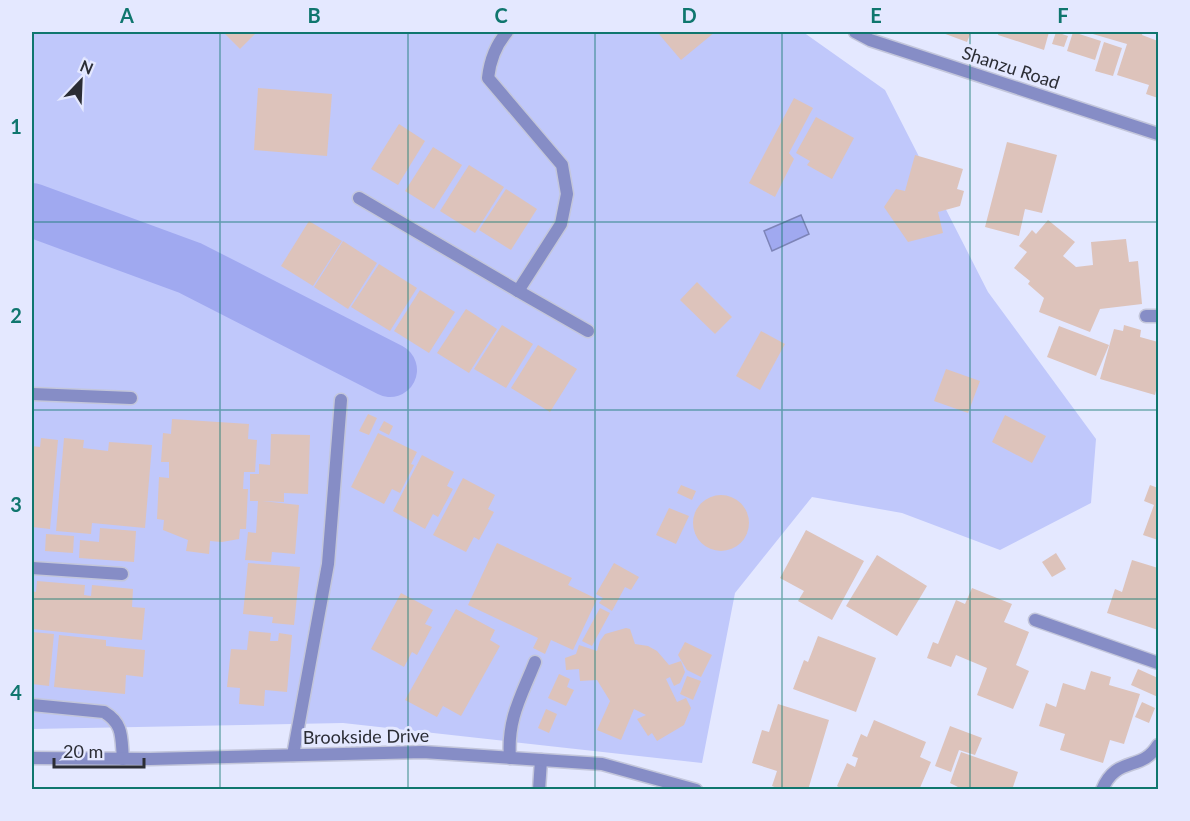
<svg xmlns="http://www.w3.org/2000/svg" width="1190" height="821" viewBox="0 0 1190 821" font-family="Lato,sans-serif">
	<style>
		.green { fill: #c0c8fb }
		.water { fill: #a0a9f0; stroke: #7d84b8; stroke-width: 1.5 }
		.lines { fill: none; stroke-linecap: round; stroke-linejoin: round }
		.river { stroke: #a0a9f0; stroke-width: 54 }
		.building { fill: #ddc3bb }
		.service-casing { stroke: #c3c6db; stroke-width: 15 }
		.minor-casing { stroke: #c3c6db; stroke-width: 15 }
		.tertiary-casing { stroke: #c3c6db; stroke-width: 15 }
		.service { stroke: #868dc6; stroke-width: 12 }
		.minor { stroke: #868dc6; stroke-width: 12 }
		.tertiary { stroke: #868dc6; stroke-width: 12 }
		.grid { fill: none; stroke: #0f766e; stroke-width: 1.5; stroke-opacity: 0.55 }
		.labels { text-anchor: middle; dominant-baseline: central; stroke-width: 6; stroke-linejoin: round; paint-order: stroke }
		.street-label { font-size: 18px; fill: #2b2d35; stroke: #e4e8ff }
		.neatline { fill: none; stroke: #0f766e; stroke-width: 2 }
		.grid-label { font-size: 20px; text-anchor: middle; font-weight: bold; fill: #0f766e }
	</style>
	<rect width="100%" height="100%" fill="#e4e8ff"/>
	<polygon class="green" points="32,32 803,32 885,90 988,292 1096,439 1091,503 1000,550 902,513 812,497 735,593 702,763 343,723 32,729"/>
	<polygon class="water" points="801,215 809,234 772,251 764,231"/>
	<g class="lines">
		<polyline class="river" points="32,210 190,268 390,370"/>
	</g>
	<g class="building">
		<polygon points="223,32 257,32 240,49"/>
		<polygon points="660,32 715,32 681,60 658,33"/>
		<polygon points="940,32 971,32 967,42"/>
		<polygon points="999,32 1049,32 1044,50 998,35"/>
		<polygon points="1056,32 1068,36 1064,47 1052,44"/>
		<polygon points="1073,32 1101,41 1095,60 1067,51"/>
		<polygon points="1086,32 1143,32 1142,35 1158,41 1158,98 1146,94 1149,85 1117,75 1127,44"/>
		<polygon points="1104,42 1122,48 1113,76 1095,71"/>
		<polygon points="258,88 332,94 327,156 254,150"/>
		<polygon points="794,98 813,108 789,153 794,159 775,197 749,183"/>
		<polygon points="816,117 854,138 832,179 807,165 810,161 796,153"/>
		<polygon points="399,124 425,141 398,185 371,169"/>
		<polygon points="1007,142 1057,155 1042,213 1025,209 1019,236 985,227"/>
		<polygon points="433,147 462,165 434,209 405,191"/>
		<polygon points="915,155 963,169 957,189 964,191 960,206 938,212 943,233 908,242 884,207 896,189 905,191"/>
		<polygon points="469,165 504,187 475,233 440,211"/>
		<polygon points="506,189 537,209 511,250 479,230"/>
		<polygon points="1048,220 1075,242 1063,256 1076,267 1093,265 1091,242 1126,239 1129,262 1138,261 1142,304 1100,309 1090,332 1039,312 1044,298 1028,284 1030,281 1014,268 1027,252 1019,246 1032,230 1036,234"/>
		<polygon points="309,221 342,241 313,286 281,266"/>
		<polygon points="343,241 377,263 348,309 314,287"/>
		<polygon points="379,264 417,288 390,331 351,307"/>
		<polygon points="697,282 732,317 715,334 680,300"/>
		<polygon points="420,290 455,312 429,353 394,331"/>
		<polygon points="466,309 497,329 469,373 437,353"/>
		<polygon points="502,325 533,344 506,388 474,369"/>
		<polygon points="1124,325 1141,330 1140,337 1158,342 1158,382 1155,395 1100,379 1114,329 1123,331"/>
		<polygon points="1059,326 1109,345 1096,376 1047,357"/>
		<polygon points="761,331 785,344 760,390 736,376"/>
		<polygon points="538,345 577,369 550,412 511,388"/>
		<polygon points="946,369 980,381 968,413 934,401"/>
		<polygon points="368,414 377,418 369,435 359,431"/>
		<polygon points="1005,415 1046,436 1032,463 992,442"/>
		<polygon points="172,419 249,424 248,439 257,440 255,472 244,472 243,489 248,489 246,529 240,529 239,539 222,542 210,541 209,554 186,551 188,540 163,530 164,520 157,519 159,477 169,478 169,462 161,462 163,433 171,434"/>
		<polygon points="384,421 393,426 389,435 379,430"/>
		<polygon points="378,433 417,452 411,464 414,465 400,493 392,489 384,504 351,487"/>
		<polygon points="271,434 310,435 308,494 284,493 284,502 262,501 299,505 295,554 272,552 271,562 245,560 248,532 256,533 258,501 250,501 250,474 259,474 259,464 270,465"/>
		<polygon points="41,438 58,440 50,529 32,527 32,446 40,447"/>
		<polygon points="64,438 84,440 83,448 108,451 109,442 152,445 145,528 92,523 91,534 56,531"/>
		<polygon points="422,455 454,472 447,486 453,489 438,517 433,514 425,529 393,511"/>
		<polygon points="463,478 495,495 488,509 494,512 479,540 474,537 466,552 433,535"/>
		<polygon points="681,485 696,491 692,500 677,493"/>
		<polygon points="1150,485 1158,488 1158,540 1143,535 1154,505 1144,501"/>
		<circle cx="721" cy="523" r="28"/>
		<polygon points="669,508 689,516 676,544 656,535"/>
		<polygon points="100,528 136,531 134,562 79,558 80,540 99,542"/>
		<polygon points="806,530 864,561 832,620 798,601 804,591 780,578"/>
		<polygon points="46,534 74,536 73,553 45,551"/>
		<polygon points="497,543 572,578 568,585 597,599 573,650 551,640 545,654 533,648 538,638 468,605"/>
		<polygon points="1056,553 1066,569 1052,577 1042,562"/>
		<polygon points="877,555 927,586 897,636 846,606"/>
		<polygon points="1132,560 1158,568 1158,630 1107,613 1115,589 1122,592"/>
		<polygon points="248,563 300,567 294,625 272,623 273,617 243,614"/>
		<polygon points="614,563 639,577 631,590 625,587 612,611 599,603 603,598 596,594"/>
		<polygon points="37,581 85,585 84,595 91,596 92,585 133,589 132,607 145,608 142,640 32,629 32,591 36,592"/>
		<polygon points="972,588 1012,604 1004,622 1029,632 1016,665 1029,671 1013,709 977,695 987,668 956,655 951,667 927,658 933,642 938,644 956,600 965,604"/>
		<polygon points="401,593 433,610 425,624 432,627 417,655 412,652 404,667 371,649"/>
		<polygon points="600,608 610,613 592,646 582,641"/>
		<polygon points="456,609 495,630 490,640 500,646 461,716 443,706 437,717 405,700"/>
		<polygon points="626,628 630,629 635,644 648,646 657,651 669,665 681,661 685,672 680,683 674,686 670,677 666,679 677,702 686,698 691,708 684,725 657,741 652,733 648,736 637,719 646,715 634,709 621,740 597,730 610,701 597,680 580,681 579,669 566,670 565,658 576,654 579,645 597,651 600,641 605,634"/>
		<polygon points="249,631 271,633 270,641 278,641 279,633 292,635 287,692 265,690 264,706 239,704 240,688 227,687 231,649 247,650"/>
		<polygon points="32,632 54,634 49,686 32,684"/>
		<polygon points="59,635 106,640 106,646 145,650 143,677 126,675 125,694 54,687"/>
		<polygon points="818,636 876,658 856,712 793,689 804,660 808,662"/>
		<polygon points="685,642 712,655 701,677 687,670 678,655"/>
		<polygon points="1138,669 1158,678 1158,697 1131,685"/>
		<polygon points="1091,671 1111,677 1109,685 1140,694 1124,744 1110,740 1103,763 1060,750 1065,734 1039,726 1046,703 1056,707 1063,683 1085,690"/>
		<polygon points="559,674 570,679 567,687 574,690 566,706 548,698"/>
		<polygon points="687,676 701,681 693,700 680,694"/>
		<polygon points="1142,702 1155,708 1149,723 1135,717"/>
		<polygon points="778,704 829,720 808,790 782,790 772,786 777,771 752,763 762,730 769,732"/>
		<polygon points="546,709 557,714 549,733 538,728"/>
		<polygon points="874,720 926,742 920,757 931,762 919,790 844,790 837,786 847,763 855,767 858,758 852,756 861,734 867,737"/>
		<polygon points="950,726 982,738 975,755 959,750 951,772 935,766"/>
		<polygon points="961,752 1018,772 1012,790 964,790 950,783"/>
	</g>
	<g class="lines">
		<defs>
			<g id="service">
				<path d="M 359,198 L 518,291 L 561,224 L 567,194 L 562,165 L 488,78 C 490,60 495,46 507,32"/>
				<polyline points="518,291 588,331"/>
				<polyline points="1146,316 1158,316"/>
				<polyline points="32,394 131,398"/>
				<polyline points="32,568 122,574"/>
				<polyline points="1035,620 1158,663"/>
				<path d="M 32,705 L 104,712 C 124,724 121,738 123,759"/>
				<path d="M 510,758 C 507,719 521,697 535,662"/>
				<polyline points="539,790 541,760"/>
				<path d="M 1102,790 C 1116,755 1142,772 1158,745"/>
			</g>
			<g id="minor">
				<polyline points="855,32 870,40 1158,134"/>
				<polyline points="293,755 328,564 341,400"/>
			</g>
			<polyline id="tertiary" points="32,758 150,759 423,752 602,764 696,790"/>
		</defs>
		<use href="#service" class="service-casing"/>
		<use href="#minor" class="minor-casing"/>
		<use href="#tertiary" class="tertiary-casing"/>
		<use href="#service" class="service"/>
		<use href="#minor" class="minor"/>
		<use href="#tertiary" class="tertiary"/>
	</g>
	<path class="grid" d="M 220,32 L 220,790M 408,32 L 408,790M 595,32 L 595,790M 782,32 L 782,790M 970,32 L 970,790M 32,222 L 1158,222M 32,410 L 1158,410M 32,599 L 1158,599"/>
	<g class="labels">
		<g class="street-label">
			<text transform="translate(1011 67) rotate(18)">Shanzu Road</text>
			<text transform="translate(366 736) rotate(-1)">Brookside Drive</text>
		</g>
	</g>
	<rect width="1190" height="821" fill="none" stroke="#e4e8ff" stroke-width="66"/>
	<g transform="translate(81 81) rotate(23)" stroke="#e4e8ff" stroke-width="4.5" paint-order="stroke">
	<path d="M0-4.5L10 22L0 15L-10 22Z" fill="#2b2d35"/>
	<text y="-9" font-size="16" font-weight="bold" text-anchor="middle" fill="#2b2d35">N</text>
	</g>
	<path d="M54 758v9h90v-9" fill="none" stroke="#2b2d35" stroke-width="3"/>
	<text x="63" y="758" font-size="18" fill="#2b2d35" stroke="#e4e8ff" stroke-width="4.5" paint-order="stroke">20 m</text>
	<rect x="33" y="33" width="1124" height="755" class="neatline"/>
	<g class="grid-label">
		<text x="127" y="23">A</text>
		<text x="314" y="23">B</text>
		<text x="501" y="23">C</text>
		<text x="689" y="23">D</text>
		<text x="876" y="23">E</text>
		<text x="1063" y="23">F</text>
		<text x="16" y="134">1</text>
		<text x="16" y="323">2</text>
		<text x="16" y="512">3</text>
		<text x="16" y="700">4</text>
	</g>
</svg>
